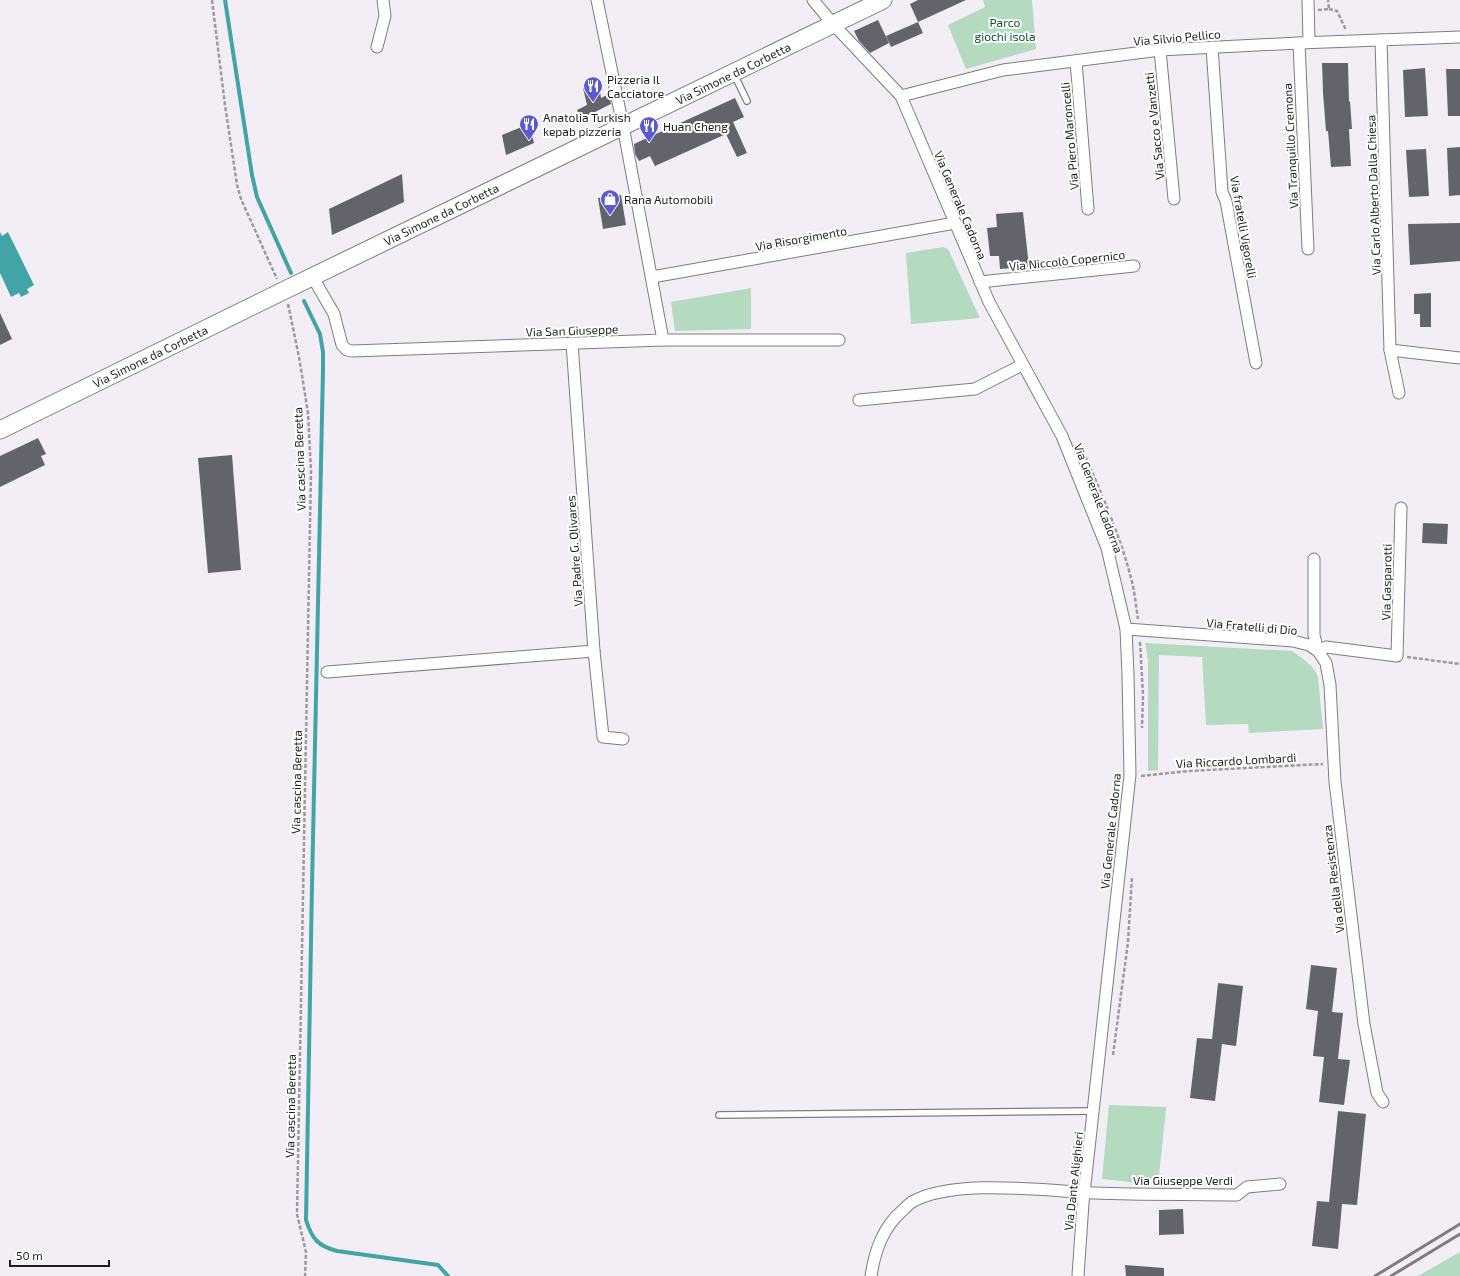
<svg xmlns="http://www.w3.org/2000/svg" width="1460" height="1276" viewBox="0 0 1460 1276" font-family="'Exo 2',sans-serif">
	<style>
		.green { fill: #b4dabf }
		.water { fill: #42a4a6 }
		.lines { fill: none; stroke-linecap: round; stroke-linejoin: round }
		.stream { stroke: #42a4a6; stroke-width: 4 }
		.building { fill: #63636c }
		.lane-casing { stroke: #807b83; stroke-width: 8 }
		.street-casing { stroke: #807b83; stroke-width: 13 }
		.primary-casing { stroke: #807b83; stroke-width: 19 }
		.path { stroke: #9e99a0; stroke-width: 2.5; stroke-dasharray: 4 2; stroke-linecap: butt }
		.lane { stroke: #fff; stroke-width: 5.5 }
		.street { stroke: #fff; stroke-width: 11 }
		.primary { stroke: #fff; stroke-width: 17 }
		.rail { stroke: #7f7b81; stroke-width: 3 }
		.labels { text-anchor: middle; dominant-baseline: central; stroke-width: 4; stroke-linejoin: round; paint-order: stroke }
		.park-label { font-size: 12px; fill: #0b5830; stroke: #fff }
		.street-label { font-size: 12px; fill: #201d21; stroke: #fff }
		.poi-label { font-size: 12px; fill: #201d21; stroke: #fff; text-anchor: start }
	</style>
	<rect width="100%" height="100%" fill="#f3eef6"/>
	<g class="green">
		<polygon points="983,0 1032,0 1036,49 966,69 948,25 985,7"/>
		<polygon points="943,247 948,249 980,318 911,324 906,253"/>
		<polygon points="751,288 751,329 675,331 671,302"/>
		<path d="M 1145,643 L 1292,651 C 1302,658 1314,665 1318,677 L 1323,729 L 1249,733 L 1248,724 L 1206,725 L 1202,657 L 1159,655 L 1158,770 L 1148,771 L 1148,660 Z"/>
		<polygon points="1167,1100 1158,1185 1102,1179 1109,1105 1166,1107"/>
		<polygon points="1460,1252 1460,1276 1418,1276"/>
	</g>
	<polygon class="water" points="0,232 2,236 8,232 34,285 27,289 29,293 21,297 19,293 11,297 0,273"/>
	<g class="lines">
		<g class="stream">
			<polyline points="225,0 252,175 257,197 291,273"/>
			<path d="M 304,301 L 320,334 L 323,352 L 323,370 L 312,885 L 306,1220 C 312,1239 318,1246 337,1251 L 438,1265 L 448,1276"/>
		</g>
	</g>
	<g class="building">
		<polygon points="918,0 966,0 918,22 910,4"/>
		<polygon points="878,20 889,43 870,53 859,41 854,31"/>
		<polygon points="918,22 923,33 891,47 886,36"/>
		<polygon points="1322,63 1348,63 1349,102 1350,101 1352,129 1349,129 1351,166 1331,167 1328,131 1326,131 1323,93"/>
		<polygon points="1425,68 1428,116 1405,117 1403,70"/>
		<polygon points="1446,69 1460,69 1460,116 1448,116"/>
		<polygon points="599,85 601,98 609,94 611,104 581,119 577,110 587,105 583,88"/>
		<polygon points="735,98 744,117 733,122 747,153 737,157 726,134 655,166 650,156 639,161 635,154 634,144"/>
		<polygon points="529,124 534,143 506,155 502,135"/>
		<polygon points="1460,147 1460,195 1449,196 1447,148"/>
		<polygon points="1426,149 1429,196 1409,197 1406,150"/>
		<polygon points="402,174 404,202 332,235 329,209"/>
		<polygon points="621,195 626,225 603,229 598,198"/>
		<polygon points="1023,212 1029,267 1000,269 999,256 990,256 987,228 997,227 996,214"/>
		<polygon points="1460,223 1460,261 1410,265 1408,224"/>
		<polygon points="1431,293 1431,327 1420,327 1420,314 1414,314 1414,294"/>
		<polygon points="0,313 12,339 0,345"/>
		<polygon points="38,438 46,454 41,456 45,465 0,487 0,456"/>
		<polygon points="232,455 241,570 208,573 198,458"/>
		<polygon points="1423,523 1448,524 1447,544 1422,543"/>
		<polygon points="1311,965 1337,968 1332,1012 1343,1013 1338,1059 1350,1060 1344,1105 1319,1102 1324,1057 1313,1056 1318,1011 1306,1009"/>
		<polygon points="1218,983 1243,986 1236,1046 1222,1044 1215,1101 1190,1098 1197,1038 1212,1039"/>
		<polygon points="1338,1111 1366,1114 1357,1205 1342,1204 1338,1249 1312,1246 1317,1201 1329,1202"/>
		<polygon points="1183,1209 1184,1234 1159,1235 1159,1210"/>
		<polygon points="1125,1265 1164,1268 1164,1276 1126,1276"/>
	</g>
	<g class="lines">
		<defs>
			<g id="lane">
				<polyline points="734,74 747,101"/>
				<polyline points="719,1115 1093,1111"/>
			</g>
			<g id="street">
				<polyline points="813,0 833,24 901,96 989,302 1062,436 1107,548 1126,629 1128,675 1130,775 1083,1203 1078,1276"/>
				<polyline points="1308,0 1309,42"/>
				<polyline points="1381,40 1390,350 1460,358"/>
				<polyline points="1299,43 1308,249"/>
				<polyline points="377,47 385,16 383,0"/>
				<polyline points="1212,47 1222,192 1226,201 1256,363"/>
				<polyline points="1160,50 1174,199"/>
				<polyline points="1076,61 1088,209"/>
				<polyline points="901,96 1003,70 1160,50 1299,43 1460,37"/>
				<polyline points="312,276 334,314 342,345 347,350 352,351 663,340 623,126 597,0"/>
				<polyline points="652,277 955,223"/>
				<polyline points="980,282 1134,266"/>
				<polyline points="663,340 839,340"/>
				<polyline points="572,343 594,651 603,737 623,739"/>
				<polyline points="1390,350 1399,393"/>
				<polyline points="859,400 975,389 1022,365"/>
				<polyline points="1314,559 1314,635 1318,651 1326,663 1330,685 1335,782 1364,1024 1377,1093 1383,1102"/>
				<polyline points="1126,629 1293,641 1309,645 1318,651 1326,647 1397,656 1401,508"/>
				<polyline points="327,672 594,651"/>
				<path d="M 871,1276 C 875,1250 883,1227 903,1210 C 906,1207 909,1204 912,1202 C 955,1178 1046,1191 1095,1193 C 1142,1195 1190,1194 1237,1195 L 1247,1187 L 1280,1184"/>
			</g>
			<polyline id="primary" points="0,430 285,290 883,0"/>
		</defs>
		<use href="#lane" class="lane-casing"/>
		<use href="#street" class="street-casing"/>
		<use href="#primary" class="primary-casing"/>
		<g class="path">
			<polyline points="212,0 225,105 237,185 241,199 277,279"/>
			<polyline points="1329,9 1337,11 1346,30"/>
			<polyline points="1318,10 1329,9 1328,0"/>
			<polyline points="288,304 299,357 308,413 311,471 297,1214 306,1252 305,1276"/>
			<path d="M 1083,451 C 1101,493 1121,537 1132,582 C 1135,594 1136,607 1138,619"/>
			<polyline points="1140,642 1143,695 1142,728"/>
			<polyline points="1407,657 1460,664"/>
			<polyline points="1141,776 1188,771 1323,764"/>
			<polyline points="1113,1055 1128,942 1132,877"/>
		</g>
		<use href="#lane" class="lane"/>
		<use href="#street" class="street"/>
		<use href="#primary" class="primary"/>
		<g class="rail">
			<polyline points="1375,1276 1460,1224"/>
			<polyline points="1391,1276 1460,1234"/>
		</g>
	</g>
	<defs>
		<symbol id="restaurant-pin" viewBox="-11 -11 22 30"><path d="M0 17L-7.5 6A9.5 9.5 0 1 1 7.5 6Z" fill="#5959d1" stroke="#fff"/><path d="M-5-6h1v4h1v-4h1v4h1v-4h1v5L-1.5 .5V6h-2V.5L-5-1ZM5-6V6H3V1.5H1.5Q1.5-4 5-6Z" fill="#fff"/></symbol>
		<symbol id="shop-pin" viewBox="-11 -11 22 30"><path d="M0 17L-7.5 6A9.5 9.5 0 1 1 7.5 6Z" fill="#5959d1" stroke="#fff"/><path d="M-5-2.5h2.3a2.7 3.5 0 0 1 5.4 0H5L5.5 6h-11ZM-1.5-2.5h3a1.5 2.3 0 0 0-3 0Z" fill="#fff"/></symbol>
	</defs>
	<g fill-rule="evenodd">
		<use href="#restaurant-pin" x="582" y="75" width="22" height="30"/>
		<use href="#restaurant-pin" x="518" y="113" width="22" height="30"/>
		<use href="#restaurant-pin" x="638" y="115" width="22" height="30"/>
		<use href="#shop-pin" x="599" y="188" width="22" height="30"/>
	</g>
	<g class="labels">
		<g class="park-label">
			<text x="1005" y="22">Parco<tspan x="1005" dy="14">giochi isola</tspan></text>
		</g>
		<g class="street-label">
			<text transform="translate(1177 37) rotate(-5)">Via Silvio Pellico</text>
			<text transform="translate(733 73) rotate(-26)">Via Simone da Corbetta</text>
			<text transform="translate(1154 126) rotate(-96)">Via Sacco e Vanzetti</text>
			<text transform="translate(1069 136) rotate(-95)">Via Piero Maroncelli</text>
			<text transform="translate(1290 146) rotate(-93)">Via Tranquillo Cremona</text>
			<text transform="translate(1373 195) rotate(-92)">Via Carlo Alberto Dalla Chiesa</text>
			<text transform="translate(961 205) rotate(67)">Via Generale Cadorna</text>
			<text transform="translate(441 214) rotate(-26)">Via Simone da Corbetta</text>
			<text transform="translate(1244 227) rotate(80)">Via fratelli Vigorelli</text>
			<text transform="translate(801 238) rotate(-10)">Via Risorgimento</text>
			<text transform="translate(1067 260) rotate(-6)">Via Niccolò Copernico</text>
			<text transform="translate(572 330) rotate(-2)">Via San Giuseppe</text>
			<text transform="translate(150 356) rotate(-26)">Via Simone da Corbetta</text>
			<text transform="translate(299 459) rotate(-92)">Via cascina Beretta</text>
			<text transform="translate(1099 498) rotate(69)">Via Generale Cadorna</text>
			<text transform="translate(574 551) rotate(-94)">Via Padre G. Olivares</text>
			<text transform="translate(1386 582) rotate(-89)">Via Gasparotti</text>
			<text transform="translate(1252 626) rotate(5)">Via Fratelli di Dio</text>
			<text transform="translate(1236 760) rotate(-3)">Via Riccardo Lombardi</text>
			<text transform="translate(296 782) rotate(-89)">Via cascina Beretta</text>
			<text transform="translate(1110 831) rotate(-84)">Via Generale Cadorna</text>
			<text transform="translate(1333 879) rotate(-97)">Via della Resistenza</text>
			<text transform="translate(290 1106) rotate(-89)">Via cascina Beretta</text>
			<text x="1183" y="1180">Via Giuseppe Verdi</text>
			<text transform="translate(1073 1181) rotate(-84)">Via Dante Alighieri</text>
		</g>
		<g class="poi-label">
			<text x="607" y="79">Pizzeria Il<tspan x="607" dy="14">Cacciatore</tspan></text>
			<text x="543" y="117">Anatolia Turkish<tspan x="543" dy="14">kepab pizzeria</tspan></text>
			<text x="663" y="126">Huan Cheng</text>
			<text x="624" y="199">Rana Automobili</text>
		</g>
	</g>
	<path d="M10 1260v6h99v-6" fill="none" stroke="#201d21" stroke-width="2"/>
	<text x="16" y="1260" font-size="12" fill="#201d21" stroke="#ffffff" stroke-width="3" paint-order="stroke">50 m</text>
</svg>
